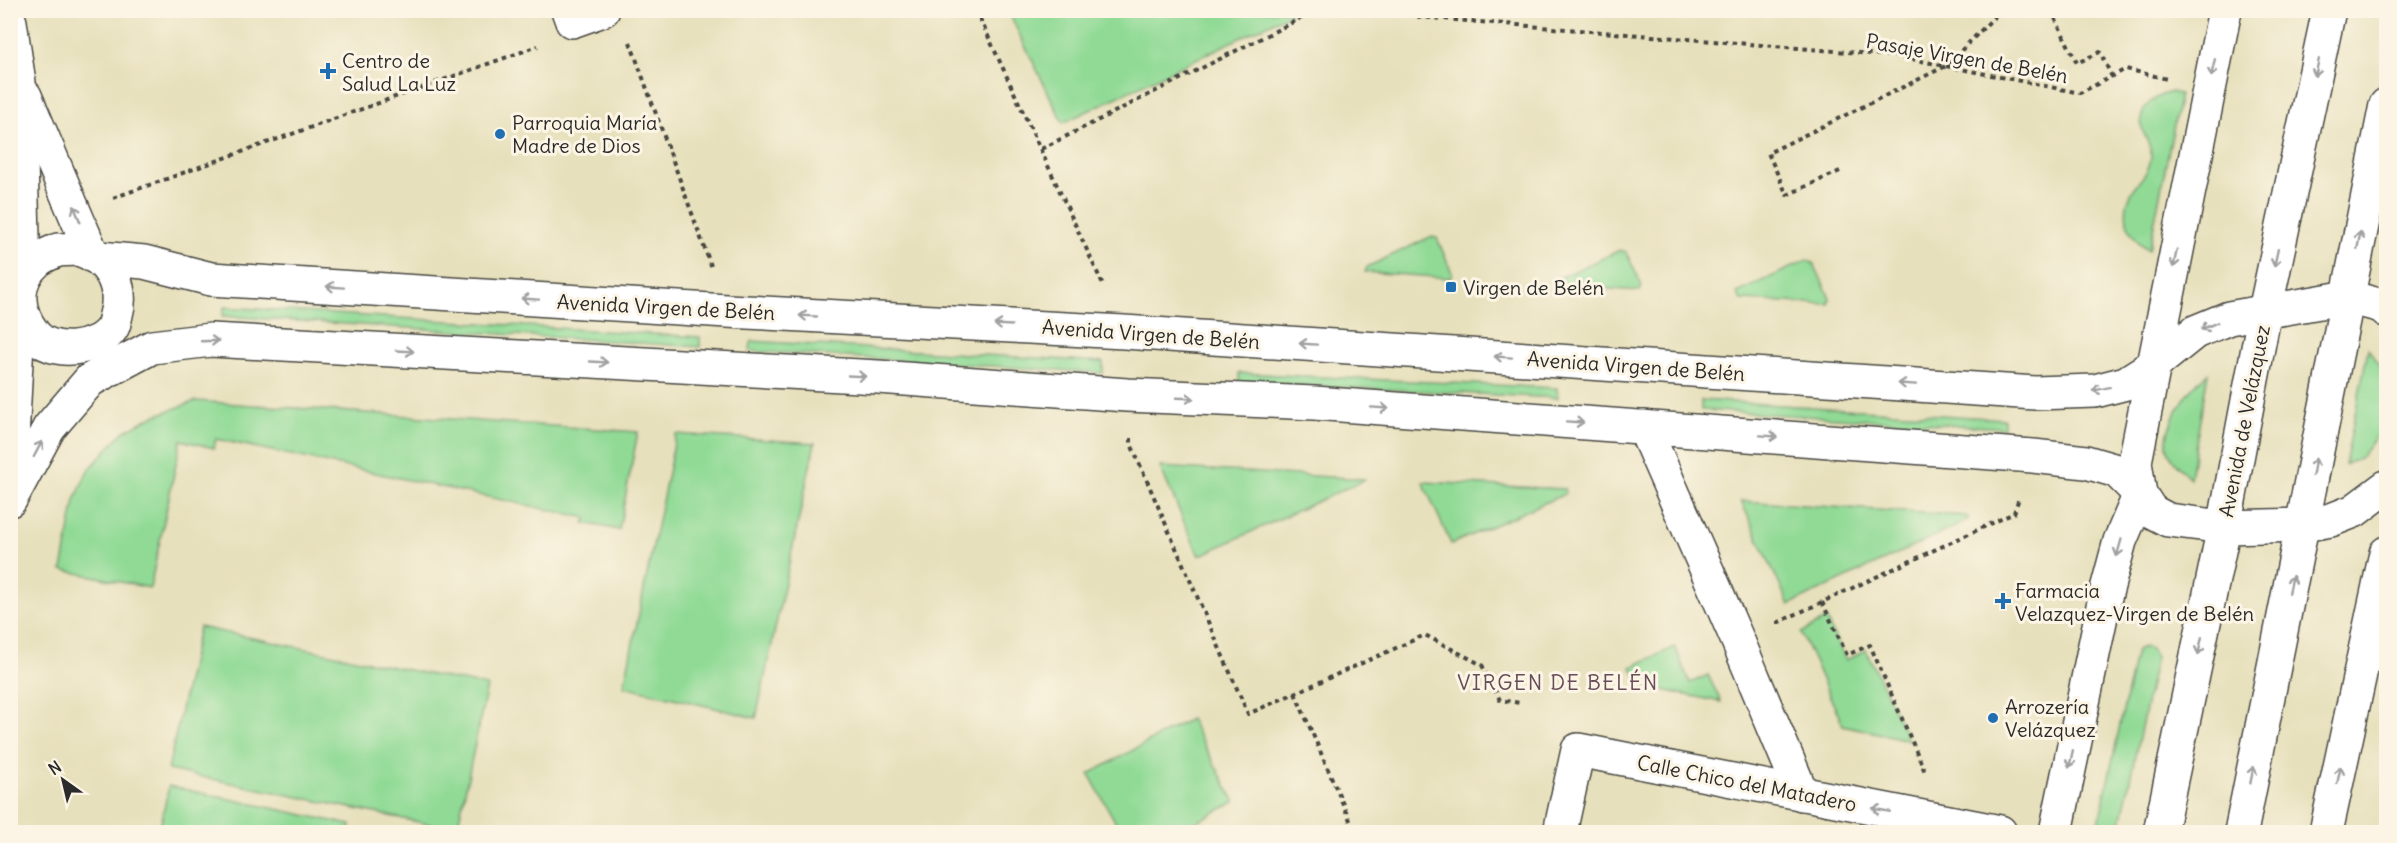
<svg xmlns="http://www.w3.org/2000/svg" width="2397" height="843" viewBox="0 0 2397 843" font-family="Delius,sans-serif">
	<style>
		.green { fill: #90da95; stroke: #5e8260; stroke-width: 1.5 }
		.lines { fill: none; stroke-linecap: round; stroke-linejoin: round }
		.street-casing { stroke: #474641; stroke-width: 36 }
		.secondary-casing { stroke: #474641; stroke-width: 36 }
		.primary-casing { stroke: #474641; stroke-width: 36 }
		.path { stroke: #474641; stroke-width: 4; stroke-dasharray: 4.5 4.5; stroke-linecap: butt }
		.street { stroke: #fff; stroke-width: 33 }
		.secondary { stroke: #fff; stroke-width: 33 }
		.primary { stroke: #fff; stroke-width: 33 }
		.oneway { stroke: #a0a0a0 }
		.poi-dot { fill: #1f6fb2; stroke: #fcf5e5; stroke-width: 2 }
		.labels { text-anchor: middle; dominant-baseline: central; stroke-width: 6; stroke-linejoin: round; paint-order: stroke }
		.street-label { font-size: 20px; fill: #2b2b2b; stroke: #fcf5e5 }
		.poi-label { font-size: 20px; fill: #2b2b2b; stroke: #fcf5e5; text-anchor: start }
		.neighbourhood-label { font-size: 21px; letter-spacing: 1.5px; fill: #664d58; stroke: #fcf5e5 }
	</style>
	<rect width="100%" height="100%" fill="#fcf5e5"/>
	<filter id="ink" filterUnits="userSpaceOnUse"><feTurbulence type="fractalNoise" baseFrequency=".0167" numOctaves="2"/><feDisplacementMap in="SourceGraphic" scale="12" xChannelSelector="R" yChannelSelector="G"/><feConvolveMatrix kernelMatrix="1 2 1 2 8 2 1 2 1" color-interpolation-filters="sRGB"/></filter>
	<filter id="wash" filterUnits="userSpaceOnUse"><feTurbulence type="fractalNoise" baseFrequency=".008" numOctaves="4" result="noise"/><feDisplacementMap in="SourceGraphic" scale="24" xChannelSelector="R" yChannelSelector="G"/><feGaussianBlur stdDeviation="1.35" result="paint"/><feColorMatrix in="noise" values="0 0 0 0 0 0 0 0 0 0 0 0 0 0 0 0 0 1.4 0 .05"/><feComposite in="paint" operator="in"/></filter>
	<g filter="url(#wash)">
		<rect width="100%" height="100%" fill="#e7e0bc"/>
		<g class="green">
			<polygon points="1008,11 1296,11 1063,123"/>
			<path d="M 2171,92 L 2180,94 L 2149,250 C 2125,235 2119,209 2136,186 C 2143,176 2150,170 2151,157 C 2152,147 2146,140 2143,131 C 2136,109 2152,97 2171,92 Z"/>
			<polygon points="1430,237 1437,238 1452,273 1450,278 1365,272 1367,267"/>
			<polygon points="1620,250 1626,252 1642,286 1640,291 1556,285 1557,279"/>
			<polygon points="1807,260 1814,264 1830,298 1829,304 1741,300 1737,293"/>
			<polygon points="224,307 700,337 700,347 223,316"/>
			<polygon points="751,341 1103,362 1103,373 750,351"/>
			<polygon points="2368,349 2382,370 2386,381 2386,416 2376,437 2361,457 2345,465"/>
			<polygon points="1239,373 1557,388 1558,398 1239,382"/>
			<path d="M 2208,373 L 2190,478 C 2182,471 2174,463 2169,453 C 2159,429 2190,386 2208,373 Z"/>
			<polygon points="1701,400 2004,419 2004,428 1701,410"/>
			<polygon points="196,401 638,432 619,530 584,523 587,518 216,439 214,448 181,440 150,588 62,570 75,500 87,472 123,432 151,417"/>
			<polygon points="676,434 815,443 756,718 624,686"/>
			<polygon points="1160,467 1366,479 1199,556"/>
			<polygon points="1423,482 1565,489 1565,494 1451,544"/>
			<polygon points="1741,501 1967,516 1969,520 1789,605"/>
			<polygon points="1826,619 1846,660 1866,650 1908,740 1843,725 1801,633"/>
			<polygon points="199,627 487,686 457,830 168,770"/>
			<polygon points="1675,647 1690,683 1708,675 1721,702 1643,686 1631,667"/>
			<polygon points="2145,647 2151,649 2156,657 2119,832 2097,832 2135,655 2138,649"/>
			<polygon points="1190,719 1235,802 1177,832 1121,832 1089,774"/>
			<polygon points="169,786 351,825 350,832 159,832"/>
		</g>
	</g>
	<g filter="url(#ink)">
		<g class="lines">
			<defs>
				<g id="street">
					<polyline points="568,10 572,21 603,10"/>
					<polyline points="2154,365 2225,10"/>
					<polyline points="1644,427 1738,641 1802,794"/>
					<polyline points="1560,832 1578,750 2000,832"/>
					<polyline points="2056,832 2105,597 2120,541 2140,494"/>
					<polyline points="2326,832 2386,553"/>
				</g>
				<g id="secondary">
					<polyline points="10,22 19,83 24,277"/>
					<polyline points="25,96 93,256"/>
					<path d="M 58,250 C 65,250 74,248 81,250 C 110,259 124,287 116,315 C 115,319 114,325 112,328 C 98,351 51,356 34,334 C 16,311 13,282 37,261 C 43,256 51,253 58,250 Z"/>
					<polyline points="99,258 144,262 211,279 727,311 1124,332 2035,393 2095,391 2126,383 2154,365 2195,332 2229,318 2348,297 2382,306 2386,310"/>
					<polyline points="2154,365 2135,462 2140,494 2151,511 2168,520 2224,527 2303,525 2331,520 2354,511 2386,487"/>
					<polyline points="10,478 19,304"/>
					<polyline points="10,500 49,428 90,380 152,347 211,340 878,377 1127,395 1314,403 2033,456 2086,462 2117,471 2140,494"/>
				</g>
				<g id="primary">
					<polyline points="2160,832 2224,527 2265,311 2329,10"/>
					<polyline points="2241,832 2386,105"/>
				</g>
			</defs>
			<use href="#street" class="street-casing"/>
			<use href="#secondary" class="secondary-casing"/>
			<use href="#primary" class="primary-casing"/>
			<g class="path">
				<polyline points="976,10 1104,287"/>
				<polyline points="1401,10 1419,17 1896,56 2080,93 2126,69 2167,79"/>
				<polyline points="2051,10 2077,63 2100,52 2112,77"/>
				<polyline points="630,42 711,266"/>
				<polyline points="1041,149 1317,10"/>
				<polyline points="1840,171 1787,195 1768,153 1946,66 2001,10"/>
				<polyline points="113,198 538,46"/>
				<polyline points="1131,438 1131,444 1248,714 1425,635 1482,665 1500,700 1520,703"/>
				<polyline points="1822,602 1847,655 1870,645 1926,774"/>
				<polyline points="1777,623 2014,513 2019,498"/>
				<polyline points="1295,693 1355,832"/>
			</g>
			<use href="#street" class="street"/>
			<use href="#secondary" class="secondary"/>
			<use href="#primary" class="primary"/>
		</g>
		<defs><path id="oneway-shaft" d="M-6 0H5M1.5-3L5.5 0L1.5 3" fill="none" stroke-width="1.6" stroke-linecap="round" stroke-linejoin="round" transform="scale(1.5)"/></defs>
		<g class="oneway">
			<use href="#oneway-shaft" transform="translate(2213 68) rotate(102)"/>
			<use href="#oneway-shaft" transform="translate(2317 68) rotate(102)"/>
			<use href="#oneway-shaft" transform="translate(77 214) rotate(-112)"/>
			<use href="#oneway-shaft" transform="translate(2359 240) rotate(-79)"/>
			<use href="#oneway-shaft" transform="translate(2276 258) rotate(102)"/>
			<use href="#oneway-shaft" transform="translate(2175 259) rotate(101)"/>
			<use href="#oneway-shaft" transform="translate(335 287) rotate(-176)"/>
			<use href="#oneway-shaft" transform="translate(530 299) rotate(-176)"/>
			<use href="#oneway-shaft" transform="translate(808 316) rotate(-177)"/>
			<use href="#oneway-shaft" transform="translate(1003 325) rotate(-177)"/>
			<use href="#oneway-shaft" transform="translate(2209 326) rotate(156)"/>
			<use href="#oneway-shaft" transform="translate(210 341) rotate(-2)"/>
			<use href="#oneway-shaft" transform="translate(1308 344) rotate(-176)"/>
			<use href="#oneway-shaft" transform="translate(405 351) rotate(3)"/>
			<use href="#oneway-shaft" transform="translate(1503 357) rotate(-176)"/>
			<use href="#oneway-shaft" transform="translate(599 362) rotate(3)"/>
			<use href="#oneway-shaft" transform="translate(857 376) rotate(3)"/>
			<use href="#oneway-shaft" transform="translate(1907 384) rotate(-176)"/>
			<use href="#oneway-shaft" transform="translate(2101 389) rotate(168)"/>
			<use href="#oneway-shaft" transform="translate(1185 398) rotate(2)"/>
			<use href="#oneway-shaft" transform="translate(1380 408) rotate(4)"/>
			<use href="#oneway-shaft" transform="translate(1575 422) rotate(4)"/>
			<use href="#oneway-shaft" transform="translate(1769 436) rotate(4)"/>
			<use href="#oneway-shaft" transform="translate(38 449) rotate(-62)"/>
			<use href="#oneway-shaft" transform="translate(2314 467) rotate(-80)"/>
			<use href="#oneway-shaft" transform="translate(2119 548) rotate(106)"/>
			<use href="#oneway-shaft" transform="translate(2291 584) rotate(-78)"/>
			<use href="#oneway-shaft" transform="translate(2200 646) rotate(102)"/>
			<use href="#oneway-shaft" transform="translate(2071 759) rotate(102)"/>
			<use href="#oneway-shaft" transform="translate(2252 775) rotate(-79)"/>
			<use href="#oneway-shaft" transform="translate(2339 775) rotate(-78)"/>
			<use href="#oneway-shaft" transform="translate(1881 810) rotate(-169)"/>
		</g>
	</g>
	<g class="poi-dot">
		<path d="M325 62h6v6h6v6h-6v6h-6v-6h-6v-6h6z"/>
		<circle cx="500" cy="134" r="6"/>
		<rect x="1445" y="281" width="12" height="12" rx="3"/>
		<path d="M2000 592h6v6h6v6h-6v6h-6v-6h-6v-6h6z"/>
		<circle cx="1993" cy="718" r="6"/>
	</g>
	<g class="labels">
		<g class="street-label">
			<text transform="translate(1967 58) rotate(10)">Pasaje Virgen de Belén</text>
			<text transform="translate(666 307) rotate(3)">Avenida Virgen de Belén</text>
			<text transform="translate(1151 334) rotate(4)">Avenida Virgen de Belén</text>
			<text transform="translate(1636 366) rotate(4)">Avenida Virgen de Belén</text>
			<text transform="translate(2244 421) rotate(-79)">Avenida de Velázquez</text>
			<text transform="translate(1747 783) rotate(11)">Calle Chico del Matadero</text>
		</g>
		<g class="poi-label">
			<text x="342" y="60">Centro de<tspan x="342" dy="23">Salud La Luz</tspan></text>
			<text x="512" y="122">Parroquia María<tspan x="512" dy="23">Madre de Dios</tspan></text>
			<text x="1463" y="287">Virgen de Belén</text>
			<text x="2015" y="590">Farmacia<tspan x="2015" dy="23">Velazquez-Virgen de Belén</tspan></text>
			<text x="2005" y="706">Arrozería<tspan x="2005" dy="23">Velázquez</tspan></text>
		</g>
		<g class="neighbourhood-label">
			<text x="1558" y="682">VIRGEN DE BELÉN</text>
		</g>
	</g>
	<rect width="2397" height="843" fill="none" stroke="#fcf5e5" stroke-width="36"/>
	<g transform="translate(63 780) rotate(326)" stroke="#fcf5e5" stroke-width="4.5" paint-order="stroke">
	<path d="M0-4.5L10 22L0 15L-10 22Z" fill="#2b2b2b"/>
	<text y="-9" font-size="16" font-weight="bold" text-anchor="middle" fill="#2b2b2b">N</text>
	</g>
</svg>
